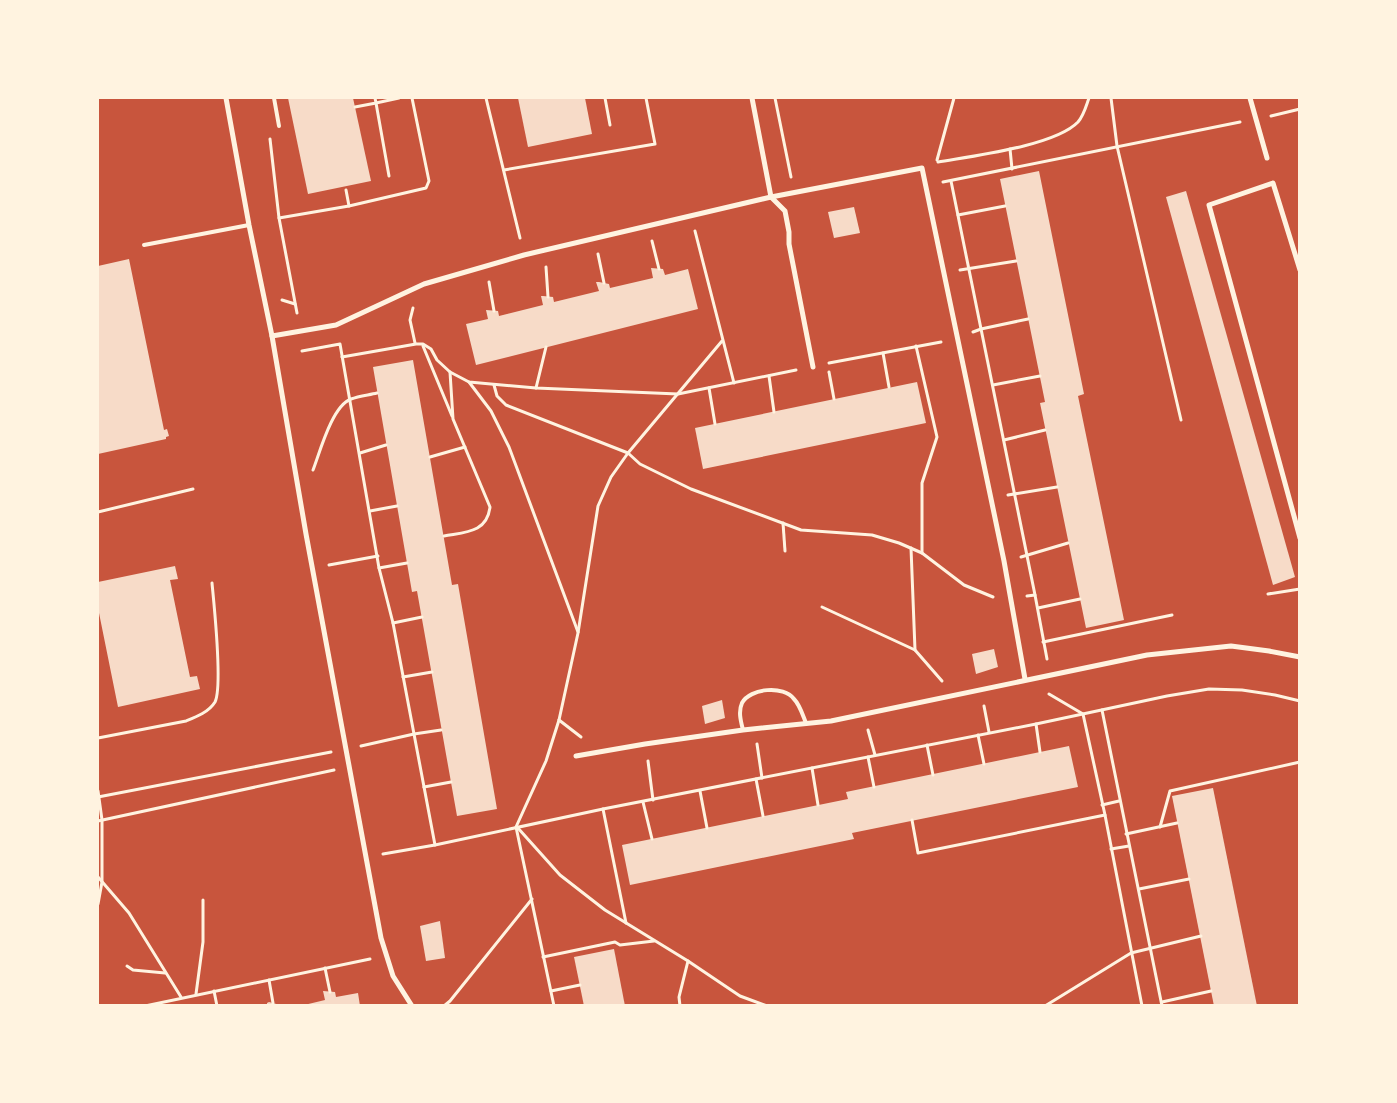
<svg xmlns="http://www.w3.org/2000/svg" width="1397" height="1103" viewBox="0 0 1397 1103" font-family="Barlow,sans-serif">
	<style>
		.building { fill: #f7dbc8 }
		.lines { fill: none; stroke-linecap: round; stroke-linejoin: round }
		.path { stroke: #fff3e0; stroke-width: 3 }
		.service { stroke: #fff3e0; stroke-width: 4 }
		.minor { stroke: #fff3e0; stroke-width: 5 }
	</style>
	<rect width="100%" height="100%" fill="#c8553d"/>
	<g class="building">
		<polygon points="288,98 353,98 371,181 308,194"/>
		<polygon points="518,98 585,98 592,134 528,147"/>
		<polygon points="1039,171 1084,394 1078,396 1124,620 1086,628 1040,403 1045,402 1000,179"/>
		<polygon points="1186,191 1295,577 1273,585 1166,197"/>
		<polygon points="854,207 860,233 834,238 828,212"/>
		<polygon points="129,259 164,430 167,429 169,436 166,437 166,439 98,454 98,266"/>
		<polygon points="651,268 663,269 665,275 688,269 698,309 476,365 466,324 488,319 486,310 498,311 499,316 543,305 541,296 543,296 553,297 554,302 599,291 596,282 599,282 609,284 610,288 653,278"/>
		<polygon points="413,360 452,585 458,584 497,809 457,816 417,591 412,592 373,367"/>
		<polygon points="917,382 926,423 703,469 695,428"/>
		<polygon points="175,566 178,579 170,580 190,677 197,676 200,689 118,707 98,608 98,582"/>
		<polygon points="994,649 998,667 976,674 972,654"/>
		<polygon points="722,700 725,718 705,724 702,706"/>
		<polygon points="1069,746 1078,787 852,833 854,839 630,885 622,845 848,799 846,792"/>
		<polygon points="1213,788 1257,1006 1214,1006 1172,796"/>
		<polygon points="440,921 445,958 426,961 420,926"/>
		<polygon points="614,949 625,1006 584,1006 574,957"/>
		<polygon points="323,991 335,992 336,997 358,993 360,1006 300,1006 325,1000"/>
		<polygon points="269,1002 280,1005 280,1006 267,1006 267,1003"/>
	</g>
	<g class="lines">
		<g class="path">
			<polyline points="486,98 520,238"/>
			<polyline points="605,98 610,125"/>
			<polyline points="775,98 791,177"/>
			<polyline points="1111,98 1117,146 1181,420"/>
			<polyline points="355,107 376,103 375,98"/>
			<polyline points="1271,116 1300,109"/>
			<polyline points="270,139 279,218 297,313"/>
			<polyline points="1010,149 1012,169"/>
			<polyline points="937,160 954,98"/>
			<path d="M 938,162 C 972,156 1055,146 1078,122 C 1084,115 1086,106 1089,98"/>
			<polyline points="504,170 655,144 646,98"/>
			<polyline points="389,176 376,103 399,98"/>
			<polyline points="951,181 1035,595"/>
			<polyline points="943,182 1240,122"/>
			<polyline points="346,190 349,206"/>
			<polyline points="958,215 1005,206"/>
			<polyline points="279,218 349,206 426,188 429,181 412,98"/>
			<polyline points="695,231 734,383"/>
			<polyline points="652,241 659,269"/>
			<polyline points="598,254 604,283"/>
			<polyline points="546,267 548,297"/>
			<polyline points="960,270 1016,261"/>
			<polyline points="489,282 494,311"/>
			<polyline points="282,300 295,304"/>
			<polyline points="413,308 410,320 415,343"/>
			<polyline points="973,332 981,329 1028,319"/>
			<polyline points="423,346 452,416"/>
			<polyline points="916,346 937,437 922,483 922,553"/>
			<polyline points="302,351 340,344 379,568 393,623 435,845"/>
			<polyline points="883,353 889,387"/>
			<polyline points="342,357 416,344 423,344 431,349 437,360 450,372 469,382 536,388 678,394 796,370"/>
			<polyline points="829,363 941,342"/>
			<polyline points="829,372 834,399"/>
			<polyline points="769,376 774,412"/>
			<polyline points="469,382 491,411 509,447 578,632"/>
			<polyline points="494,385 497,396 506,405 628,453 640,464 691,489 801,530 872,535 899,543 922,553 964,585 993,597"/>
			<polyline points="993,385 1040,376"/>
			<polyline points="536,388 546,347"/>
			<polyline points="709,388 715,424"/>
			<polyline points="1004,440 1045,430"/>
			<polyline points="360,453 386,445"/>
			<polyline points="430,457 465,447"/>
			<path d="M 313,470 C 320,452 332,406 351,399 C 359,396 369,395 377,393"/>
			<polyline points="1008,495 1057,487"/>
			<polyline points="370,511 397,506"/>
			<polyline points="98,512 193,489"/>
			<polyline points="783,523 785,551"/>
			<path d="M 444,536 C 465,532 487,533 490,507 L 453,419 L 450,372"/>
			<polyline points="911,548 915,650 942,681"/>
			<polyline points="1021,557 1068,543"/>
			<polyline points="329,565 378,556"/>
			<polyline points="379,568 407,563"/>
			<polyline points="1268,594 1300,589"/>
			<polyline points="1027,596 1035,595 1047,659"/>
			<polyline points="822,607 915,650"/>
			<polyline points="1038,608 1080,599"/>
			<polyline points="393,623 422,617"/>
			<polyline points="1043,642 1172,615"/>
			<polyline points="403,677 432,672"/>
			<polyline points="1049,694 1083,714 1105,815 1142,1006"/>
			<polyline points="984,706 989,732"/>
			<polyline points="1102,710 1162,1006"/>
			<polyline points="559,720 581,737"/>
			<polyline points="1036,724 1040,752"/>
			<polyline points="868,730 875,755"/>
			<polyline points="978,735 984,764"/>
			<path d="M 98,738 L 186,721 C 196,717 209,712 215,702 C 223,686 214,605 212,583"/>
			<polyline points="757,744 762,778"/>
			<polyline points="927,745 933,775"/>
			<polyline points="361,746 414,734 441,730"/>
			<polyline points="868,757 874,787"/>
			<polyline points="648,761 653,800"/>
			<polyline points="812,768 818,805"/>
			<polyline points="756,779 763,816"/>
			<polyline points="424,787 451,782"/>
			<polyline points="98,791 102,820 102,882 98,904"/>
			<polyline points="700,791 707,828"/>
			<polyline points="98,797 331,752"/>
			<polyline points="643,802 652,839"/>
			<polyline points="1102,805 1119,801"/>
			<polyline points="603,809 626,923"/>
			<polyline points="912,820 918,853 1105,815"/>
			<polyline points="98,821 334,770"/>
			<polyline points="517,827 560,875 605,910 688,961 740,996 767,1006"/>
			<polyline points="1160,827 1170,791 1300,762"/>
			<polyline points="1126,834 1177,823"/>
			<polyline points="1111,849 1129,846"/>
			<polyline points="383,854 435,845 603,809 1036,724 1167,696 1209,689 1242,690 1275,695 1300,701"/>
			<polyline points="98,877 129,913 181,997"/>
			<polyline points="1139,889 1189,879"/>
			<polyline points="543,957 615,942 620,945 654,941"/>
			<polyline points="127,966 133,970 165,973"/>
			<polyline points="325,968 330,992"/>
			<polyline points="269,980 273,1003"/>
			<polyline points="214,991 217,1006"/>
			<polyline points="551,991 580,985"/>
			<polyline points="196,994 203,942 203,900"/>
			<polyline points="1162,1002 1211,991"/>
			<polyline points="145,1006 370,959"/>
			<polyline points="444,1006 450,1001 532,899"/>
			<polyline points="554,1006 516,827 546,761 559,720 578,633 598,506 611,477 628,453 722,341"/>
			<polyline points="680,1006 679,997 688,961"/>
			<polyline points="1045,1006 1131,953 1201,936"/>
		</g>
		<g class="service">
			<polyline points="274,98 279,126"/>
			<polyline points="144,245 249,225"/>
			<path d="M 743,730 C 741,722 738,712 742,703 C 750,688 784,685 794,699 C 800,705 803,716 806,723"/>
		</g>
		<g class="minor">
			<polyline points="226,98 249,225 272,336 306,534 381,938 393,976 412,1006"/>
			<polyline points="752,98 771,197"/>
			<polyline points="1250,98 1267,158"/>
			<polyline points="771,197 785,211 789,232 789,244 813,367"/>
			<polyline points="1300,270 1273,183 1209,205 1300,538"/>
			<polyline points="272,336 336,325 424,284 524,255 771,197 922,168 1004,561 1025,679"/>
			<polyline points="576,756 645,744 743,730 831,721 1147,655 1231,646 1269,651 1300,657"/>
		</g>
	</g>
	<rect width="1397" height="1103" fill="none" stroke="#fff3e0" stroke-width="198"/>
</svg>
